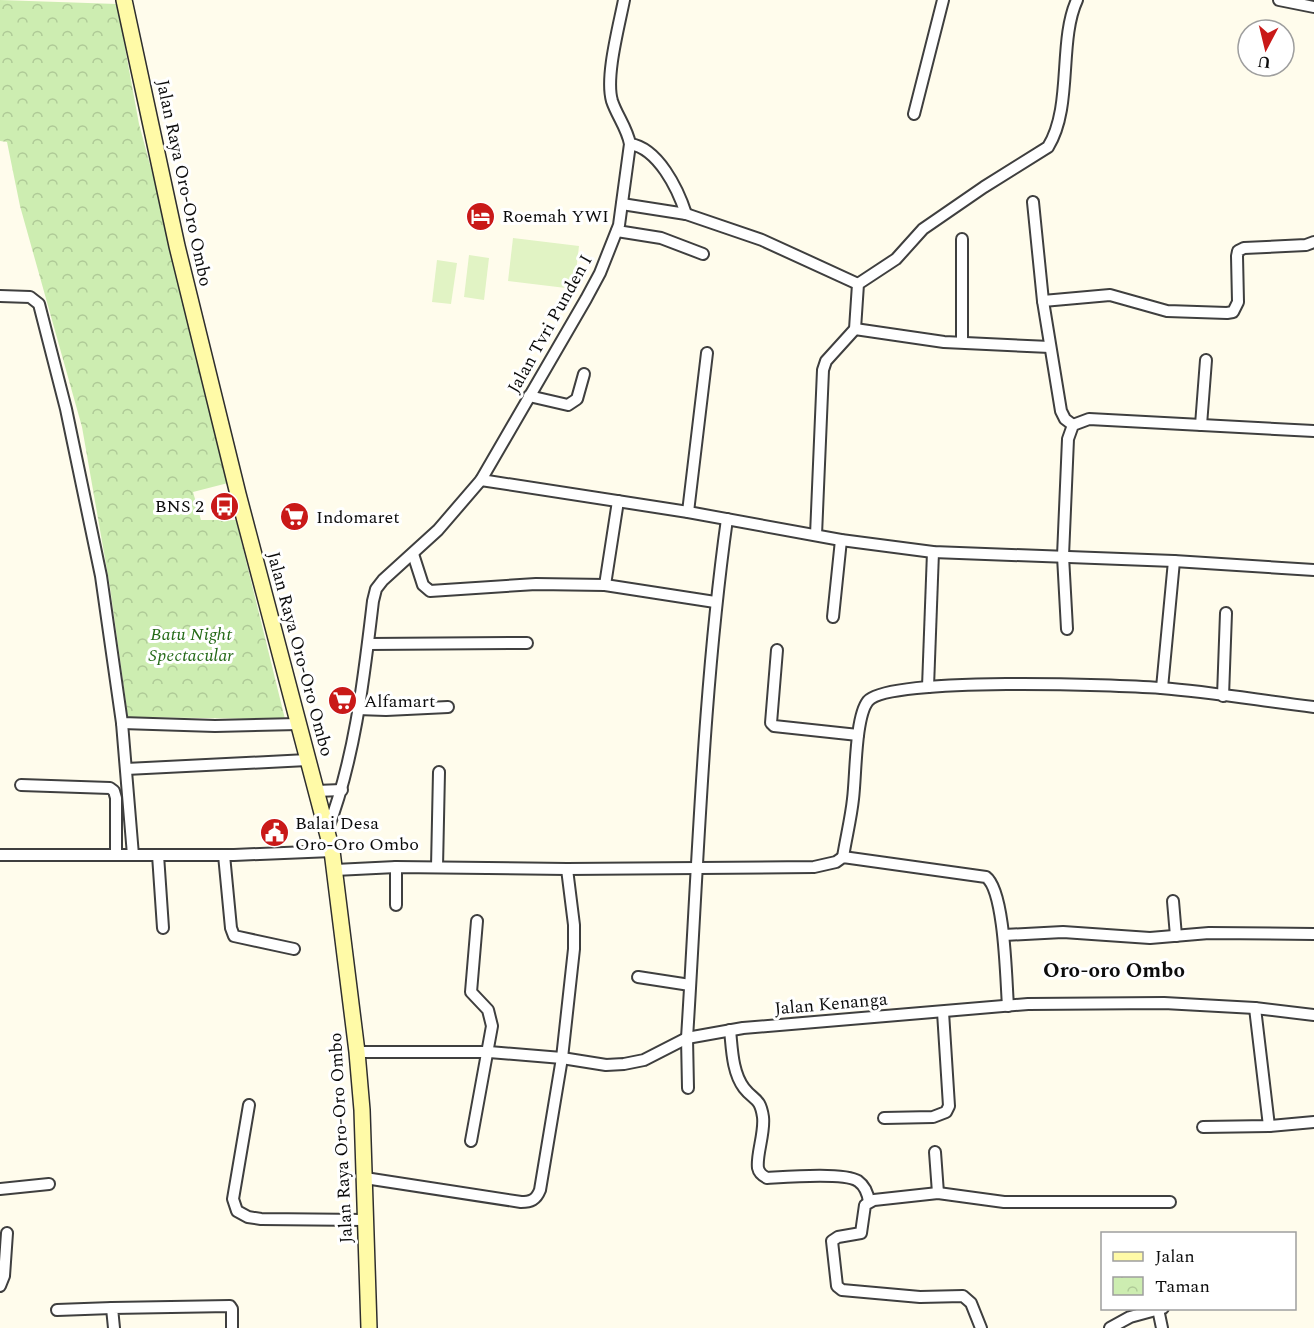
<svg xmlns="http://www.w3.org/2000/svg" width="1314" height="1328" viewBox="0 0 1314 1328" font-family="Spectral,serif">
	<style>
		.park { fill: url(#park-crowns) }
		.pitch { fill: #e1f3c4 }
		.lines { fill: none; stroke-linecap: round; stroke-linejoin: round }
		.minor-casing { stroke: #3f3f3f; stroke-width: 14 }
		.secondary-casing { stroke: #2e2e2e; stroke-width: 18 }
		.minor { stroke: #fff; stroke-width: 10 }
		.secondary { stroke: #fffaa7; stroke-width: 15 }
		.labels { text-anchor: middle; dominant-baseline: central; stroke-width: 6; stroke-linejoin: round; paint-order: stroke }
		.street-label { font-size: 18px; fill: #0c0c0c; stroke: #fff }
		.poi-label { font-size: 18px; fill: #0c0c0c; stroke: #fff; text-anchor: start }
		.park-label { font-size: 18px; font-style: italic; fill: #246a17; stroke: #fff }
		.quarter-label { font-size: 21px; font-weight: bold; fill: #0c0c0c; stroke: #fff }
	</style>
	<defs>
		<pattern id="park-crowns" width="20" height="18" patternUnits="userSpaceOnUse" patternTransform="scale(1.5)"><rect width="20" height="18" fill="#cdedb1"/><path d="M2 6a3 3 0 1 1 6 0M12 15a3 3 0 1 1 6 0" fill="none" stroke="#afca97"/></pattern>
	</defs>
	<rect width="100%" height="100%" fill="#fffcec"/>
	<polygon class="park" points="0,0 117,4 139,124 186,298 228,483 193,492 201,520 236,520 285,719 128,717 110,587 82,427 20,206 7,142 0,141"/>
	<g class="pitch">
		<polygon points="513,238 579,246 574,289 508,281"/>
		<polygon points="469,255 489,258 484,300 464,297"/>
		<polygon points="437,260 457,263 451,304 432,302"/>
	</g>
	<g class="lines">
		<defs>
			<g id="minor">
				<polyline points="1279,0 1314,7"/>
				<polyline points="914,114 943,0"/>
				<path d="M 630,144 C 658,148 678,189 686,214"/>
				<polyline points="1033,202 1043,301 1061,411 1065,419 1073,425"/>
				<polyline points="622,204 686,214 762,240 858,284"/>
				<polyline points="617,231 661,238 703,254"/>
				<polyline points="962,239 962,342"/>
				<polyline points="0,296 30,297 39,304 66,409 101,576 122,723 215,726 298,724"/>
				<polyline points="1043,301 1110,295 1167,311 1227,313 1233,312 1238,302 1237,256 1238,251 1244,248 1306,245 1314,242"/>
				<polyline points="855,329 944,342 1050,347"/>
				<polyline points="529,396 568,405 577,399 584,374"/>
				<polyline points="1201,425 1206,360"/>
				<polyline points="481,480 688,512 841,540 933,552 1174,561 1314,570"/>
				<polyline points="688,512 707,353"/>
				<path d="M 816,535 L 823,370 L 826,361 L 855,329 L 858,284 L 896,259 L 923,229 L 984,187 L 1048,147 C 1073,107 1058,41 1077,0"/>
				<polyline points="413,554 423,585 430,591 536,584 605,585 715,602"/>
				<polyline points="605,585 618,501"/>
				<polyline points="833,617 841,540"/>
				<polyline points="1067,629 1063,556 1068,439 1073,425 1089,419 1314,431"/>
				<polyline points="368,644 527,643"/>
				<polyline points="777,650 771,723 774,726 858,735"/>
				<polyline points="928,687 933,552"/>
				<polyline points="1162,688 1174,561"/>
				<polyline points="1223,696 1226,613"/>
				<polyline points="357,709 386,710 448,707"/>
				<polyline points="122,723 133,855"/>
				<polyline points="126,769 307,760"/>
				<polyline points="21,785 110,788 114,791 116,798 116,855"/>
				<polyline points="316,791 342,790"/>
				<path d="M 327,831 C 355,759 364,677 373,601 L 376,589 L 383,580 L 438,530 L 481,480 L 586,299 L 600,273 L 619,225 L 630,144 C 627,128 617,116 612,101 C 605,77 619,26 624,0"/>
				<polyline points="0,855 234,855 332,851"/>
				<polyline points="158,855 163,928"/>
				<polyline points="224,855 231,928 234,936 294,949"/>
				<path d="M 843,857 C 846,838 851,818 853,799 C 856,776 855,717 868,701 C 888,676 1120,685 1161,688 C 1212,692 1263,701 1314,707"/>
				<polyline points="396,867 396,905"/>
				<polyline points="437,867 439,772"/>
				<path d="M 335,870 L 396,867 L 567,869 L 814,867 L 836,862 L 843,857 L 986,877 C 1005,891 1006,981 1008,1006"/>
				<polyline points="1173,901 1176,936"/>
				<polyline points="1004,935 1063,932 1150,938 1209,933 1314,934"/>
				<polyline points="638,977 690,985"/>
				<path d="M 730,1030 C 732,1048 732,1072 744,1088 C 754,1101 760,1097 763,1117 C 765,1133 756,1155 758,1168 C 759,1173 763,1176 767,1178 C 785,1177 844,1172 858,1181 C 865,1186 868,1194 869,1202"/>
				<polyline points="357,1052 489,1052 562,1058 606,1065 624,1064 644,1060 687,1038 743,1028 1028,1004 1164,1003 1255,1008 1314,1015"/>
				<path d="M 688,1088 L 687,1038 C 698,865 703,691 727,519"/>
				<polyline points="249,1105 233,1199 237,1211 248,1217 261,1219 365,1220"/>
				<polyline points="884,1118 933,1117 946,1112 949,1106 943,1012"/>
				<polyline points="1269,1126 1314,1122"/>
				<polyline points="1203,1127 1269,1126 1255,1008"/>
				<polyline points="471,1141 492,1026 488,1010 471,992 477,921"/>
				<polyline points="935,1152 938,1193"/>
				<path d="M 365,1178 L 521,1202 C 531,1202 536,1200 540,1190 L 562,1058 L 574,949 L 574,925 L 567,869"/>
				<polyline points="0,1189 49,1184"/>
				<polyline points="0,1286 4,1276 7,1233"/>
				<polyline points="1158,1309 1162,1328"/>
				<polyline points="57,1310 112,1308"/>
				<polyline points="114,1328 112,1308 230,1306 232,1309 232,1328"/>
				<polyline points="981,1328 971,1303 963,1296 920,1297 842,1290 837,1286 832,1241 838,1237 861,1233 865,1205 874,1200 938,1193 1004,1202 1170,1202"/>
				<polyline points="1110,1328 1130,1317 1163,1308"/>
			</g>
			<polyline id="secondary" points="124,0 177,246 238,494 332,851 357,1052 362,1110 369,1328"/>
		</defs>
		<use href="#minor" class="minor-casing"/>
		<use href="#secondary" class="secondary-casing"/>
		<use href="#minor" class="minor"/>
		<use href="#secondary" class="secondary"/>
	</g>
	<defs>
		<symbol id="hotel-disc" viewBox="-11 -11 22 22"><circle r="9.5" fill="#c91918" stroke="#fff"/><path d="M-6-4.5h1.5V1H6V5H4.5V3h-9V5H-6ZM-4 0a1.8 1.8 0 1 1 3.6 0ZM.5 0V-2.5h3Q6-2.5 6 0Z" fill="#fff"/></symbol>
		<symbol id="bus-disc" viewBox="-11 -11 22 22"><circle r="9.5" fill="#c91918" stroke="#fff"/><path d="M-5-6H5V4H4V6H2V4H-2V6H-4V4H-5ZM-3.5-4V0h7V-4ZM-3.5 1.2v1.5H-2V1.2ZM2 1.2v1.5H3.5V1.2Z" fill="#fff"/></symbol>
		<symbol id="supermarket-disc" viewBox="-11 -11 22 22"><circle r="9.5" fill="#c91918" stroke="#fff"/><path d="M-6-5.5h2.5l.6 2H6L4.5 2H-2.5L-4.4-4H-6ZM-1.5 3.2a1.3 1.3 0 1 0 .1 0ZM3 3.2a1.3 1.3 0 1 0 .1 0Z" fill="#fff"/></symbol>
		<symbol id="civic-disc" viewBox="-11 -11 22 22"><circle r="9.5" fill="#c91918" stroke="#fff"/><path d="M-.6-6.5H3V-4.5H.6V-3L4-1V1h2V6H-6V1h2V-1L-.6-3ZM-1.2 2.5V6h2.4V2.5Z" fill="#fff"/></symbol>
	</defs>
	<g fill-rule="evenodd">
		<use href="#hotel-disc" x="464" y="200" width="33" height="33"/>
		<use href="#bus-disc" x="208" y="490" width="33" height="33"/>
		<use href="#supermarket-disc" x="278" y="500" width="33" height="33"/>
		<use href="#supermarket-disc" x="326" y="684" width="33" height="33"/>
		<use href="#civic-disc" x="258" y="816" width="33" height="33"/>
	</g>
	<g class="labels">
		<g class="street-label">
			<text transform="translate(184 183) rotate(78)">Jalan Raya Oro-Oro Ombo</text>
			<text transform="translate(550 324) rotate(-61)">Jalan Tvri Punden I</text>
			<text transform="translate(300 654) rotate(75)">Jalan Raya Oro-Oro Ombo</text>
			<text transform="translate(831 1004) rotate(-5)">Jalan Kenanga</text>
			<text transform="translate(341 1138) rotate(-93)">Jalan Raya Oro-Oro Ombo</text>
		</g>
		<g class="poi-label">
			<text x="502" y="216">Roemah YWI</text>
			<text x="204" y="506" text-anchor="end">BNS 2</text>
			<text x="316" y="517">Indomaret</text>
			<text x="364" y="701">Alfamart</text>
			<text x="295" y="823">Balai Desa<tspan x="295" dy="21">Oro-Oro Ombo</tspan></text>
		</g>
		<g class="park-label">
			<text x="191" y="634">Batu Night<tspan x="191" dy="21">Spectacular</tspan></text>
		</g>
		<g class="quarter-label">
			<text x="1114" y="971">Oro-oro Ombo</text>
		</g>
	</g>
	<rect x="1101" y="1232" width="195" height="78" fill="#ffffff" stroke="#9e9e9e" stroke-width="1.5"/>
	<rect x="1113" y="1252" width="30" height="9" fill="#fffaa7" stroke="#9e9e9e" stroke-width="1.5"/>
	<text x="1155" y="1262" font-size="18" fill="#0c0c0c">Jalan</text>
	<rect x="1113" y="1277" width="30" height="18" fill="url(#park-crowns)" stroke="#9e9e9e" stroke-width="1.5"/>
	<text x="1155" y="1292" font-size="18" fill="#0c0c0c">Taman</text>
	<g transform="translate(1266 48) rotate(187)"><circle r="28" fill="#ffffff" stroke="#9e9e9e" stroke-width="1.5"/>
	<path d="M0-4.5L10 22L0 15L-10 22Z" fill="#c91918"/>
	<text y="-9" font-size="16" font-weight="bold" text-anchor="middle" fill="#0c0c0c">U</text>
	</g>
</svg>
